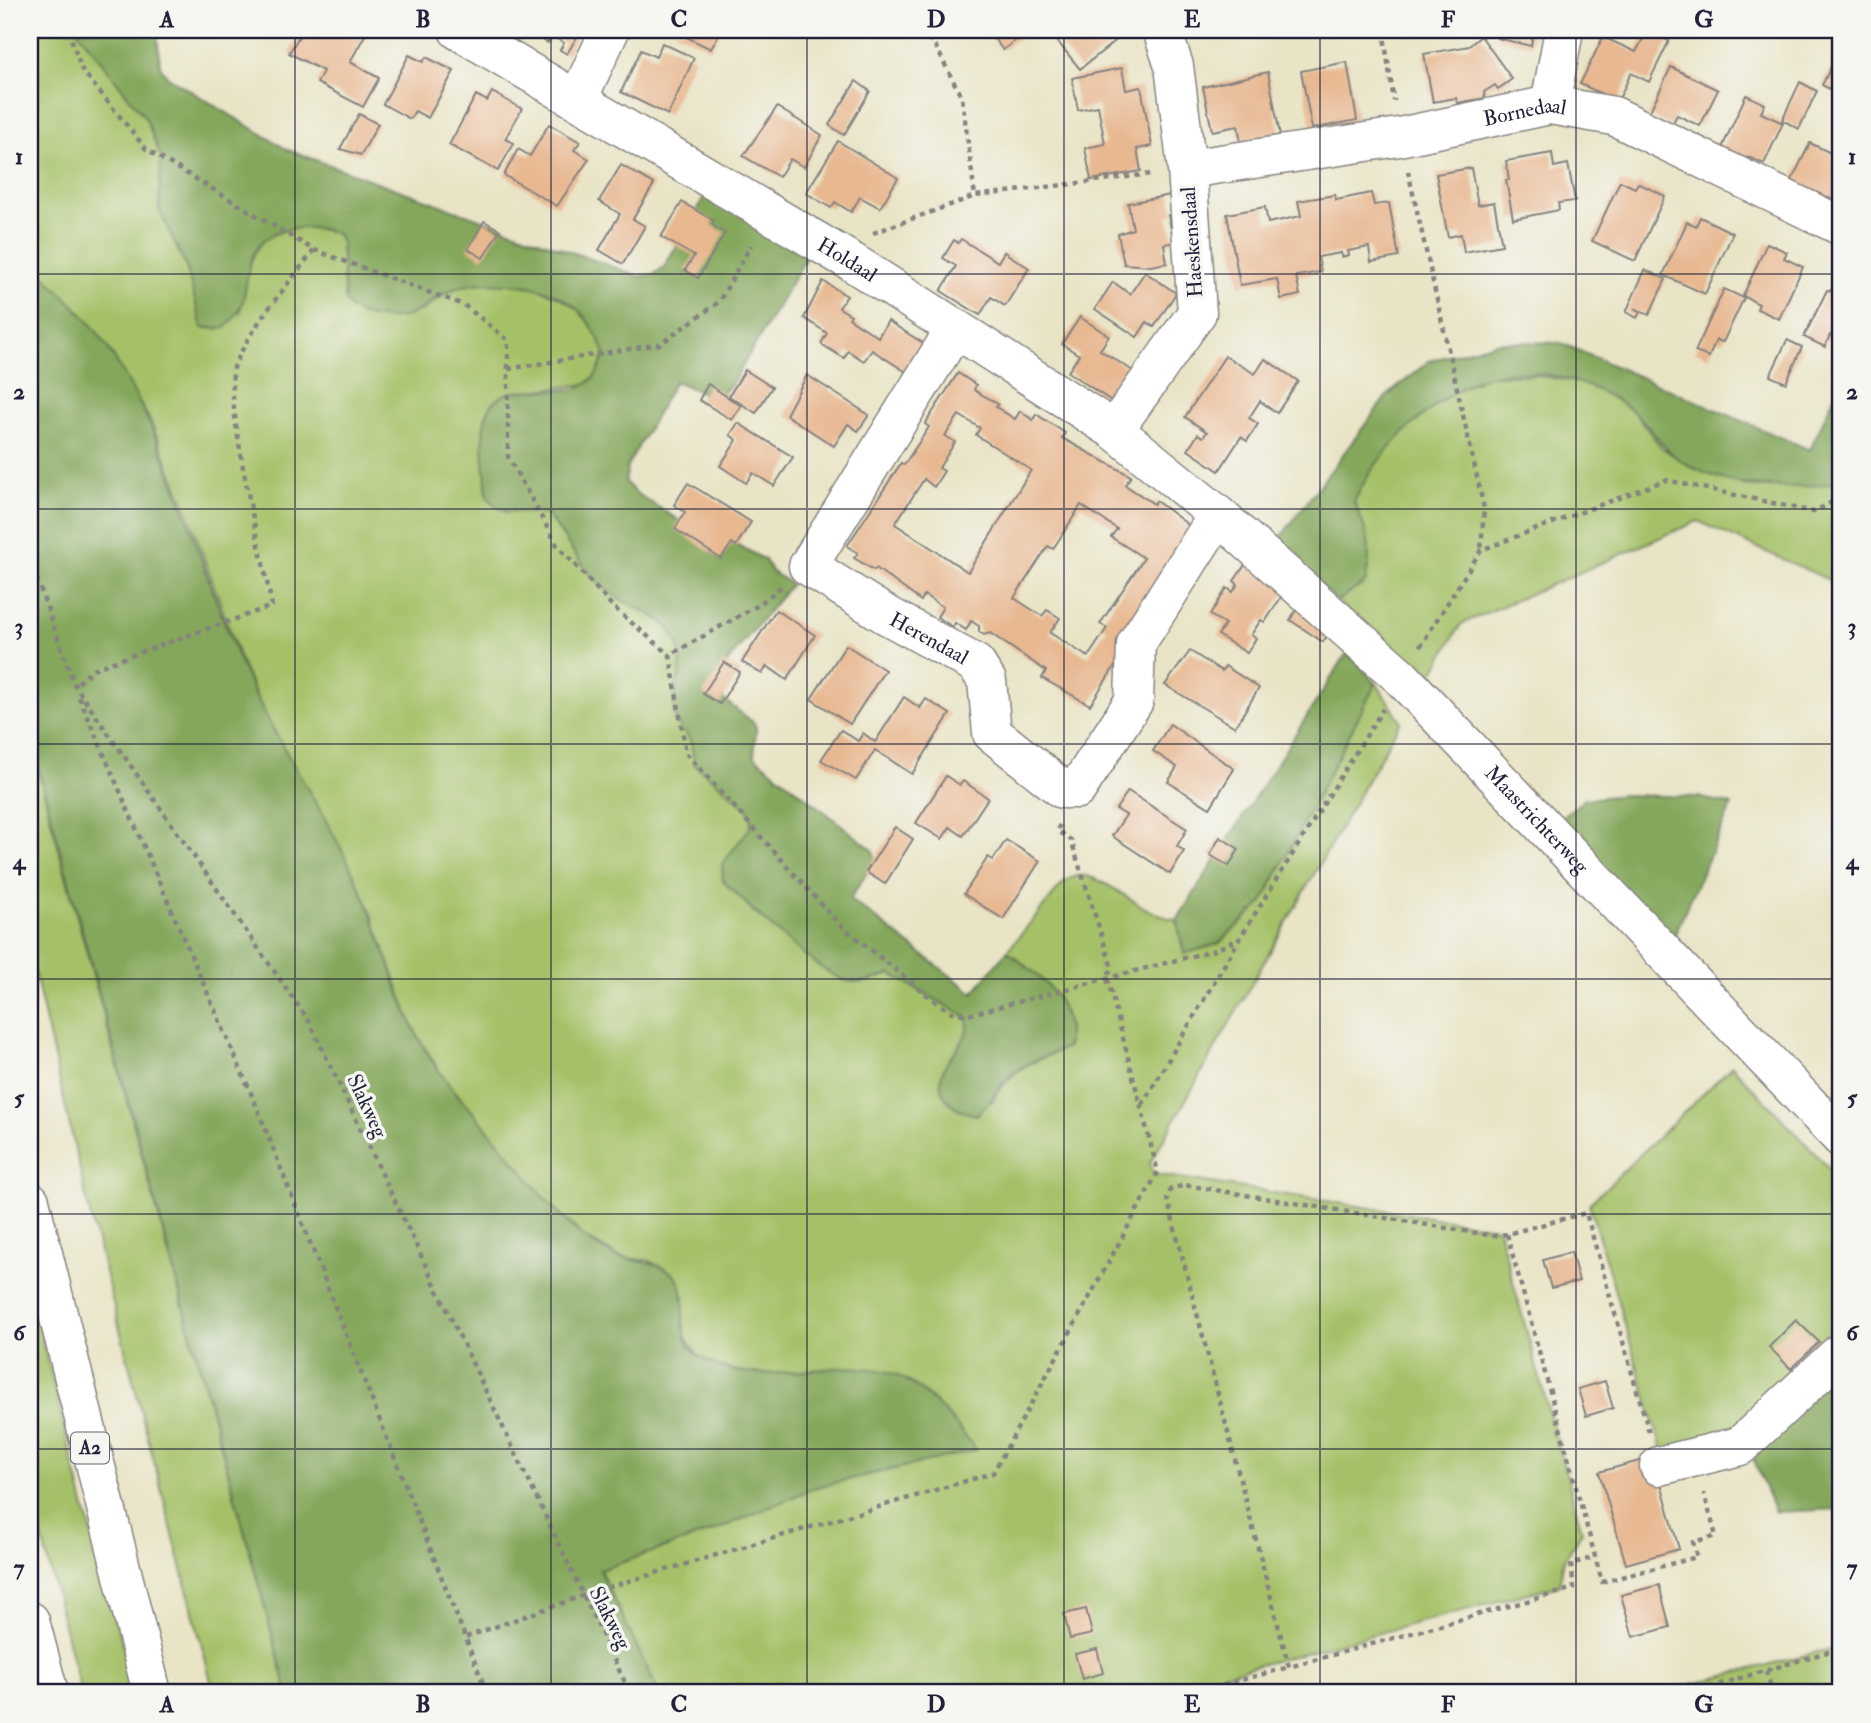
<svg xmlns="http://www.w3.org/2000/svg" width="1871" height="1723" viewBox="0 0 1871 1723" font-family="'IM FELL Double Pica',serif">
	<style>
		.green { fill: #a5c167; stroke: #647251; stroke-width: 2 }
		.forest { fill: #84a75c; stroke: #53644c; stroke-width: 2 }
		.building { fill: #e8b891; fill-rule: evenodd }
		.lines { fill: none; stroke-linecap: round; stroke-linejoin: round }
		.minor-casing { stroke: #868380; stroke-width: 41 }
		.highway-casing { stroke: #868380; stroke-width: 41 }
		.path { stroke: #868380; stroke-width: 4.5; stroke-dasharray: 5 5; stroke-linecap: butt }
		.minor { stroke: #fff; stroke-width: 38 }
		.highway { stroke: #fff; stroke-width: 38 }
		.grid { fill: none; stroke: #22223b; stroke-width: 2; stroke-opacity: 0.55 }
		.labels { text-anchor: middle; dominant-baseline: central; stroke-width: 7; stroke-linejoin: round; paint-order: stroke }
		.shield { fill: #f6f6f2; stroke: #626272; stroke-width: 2 }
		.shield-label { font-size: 19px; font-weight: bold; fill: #22223b }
		.street-label { font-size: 21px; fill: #22223b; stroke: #f6f6f2 }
		.neatline { fill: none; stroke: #22223b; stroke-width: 2.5 }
		.grid-label { font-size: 23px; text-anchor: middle; font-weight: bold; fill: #22223b }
	</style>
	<rect width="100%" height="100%" fill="#f6f6f2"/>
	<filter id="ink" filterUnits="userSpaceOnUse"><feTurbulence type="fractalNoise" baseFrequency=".0143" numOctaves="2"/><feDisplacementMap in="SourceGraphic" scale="14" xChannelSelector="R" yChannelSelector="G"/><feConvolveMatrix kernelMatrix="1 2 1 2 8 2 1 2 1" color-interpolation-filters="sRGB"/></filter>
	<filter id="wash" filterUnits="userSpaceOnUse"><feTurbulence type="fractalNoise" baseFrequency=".00686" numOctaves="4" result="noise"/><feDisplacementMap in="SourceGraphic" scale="28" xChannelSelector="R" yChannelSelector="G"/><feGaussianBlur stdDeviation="1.57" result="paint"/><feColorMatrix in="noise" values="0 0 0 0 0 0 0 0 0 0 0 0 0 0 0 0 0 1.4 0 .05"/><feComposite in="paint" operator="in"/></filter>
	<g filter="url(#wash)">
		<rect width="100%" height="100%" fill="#e9e4c6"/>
		<g class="green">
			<path d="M 30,30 L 77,30 L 146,119 L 161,157 L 159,209 L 187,269 L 203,328 L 218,329 L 240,312 C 244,295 246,275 252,259 C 264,225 309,223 337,234 L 341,242 L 421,312 C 432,303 444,293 457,288 C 500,271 571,289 595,329 C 600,336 602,346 605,354 L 598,372 L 587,384 L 505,394 L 505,512 L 532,511 L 547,515 C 572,544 585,580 620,599 C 640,611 664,615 675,638 C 690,668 672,681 674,711 C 675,724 682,728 689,738 C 693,745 693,756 694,764 L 747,807 L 752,819 L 750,828 L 722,864 L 751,910 L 842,980 L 862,983 L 891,974 L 968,1018 C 970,1039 955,1054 943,1070 L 992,1102 C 1013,1066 1030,1064 1067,1047 C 1075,1000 1040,977 1007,951 L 1064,882 C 1072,877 1080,873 1090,877 C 1122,888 1139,912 1177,920 L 1184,953 L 1218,944 L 1262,903 L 1376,683 L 1401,721 L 1150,1163 L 1154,1174 L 1498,1228 L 1582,1531 L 1564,1560 L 1559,1585 L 1155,1693 L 659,1693 L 599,1570 L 716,1530 L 816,1487 L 976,1449 L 886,1371 L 837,1369 L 780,1375 L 738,1373 L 701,1359 L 682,1332 L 684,1296 L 651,1261 L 620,1257 L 585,1238 L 545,1199 L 445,1080 L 415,1032 L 366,901 L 324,817 L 275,736 L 243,667 L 187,510 L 151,422 L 101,337 L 30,261 Z"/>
			<path d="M 1492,375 L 1536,375 L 1592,385 L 1633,411 L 1662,448 L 1692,467 L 1749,487 L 1797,487 L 1841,478 L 1841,558 L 1831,581 L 1698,521 L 1461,624 L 1425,687 L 1337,601 L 1365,583 C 1373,547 1369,536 1354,502 C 1379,445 1433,396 1492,375 Z"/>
			<polygon points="30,738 54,832 288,1693 214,1693 91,1218 30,953"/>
			<polygon points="1732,1066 1841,1181 1841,1336 1736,1437 1664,1456 1589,1204"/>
			<polygon points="30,1291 84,1505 136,1693 81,1693 30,1489"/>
			<polygon points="1841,1646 1841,1693 1657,1693"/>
		</g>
		<g class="forest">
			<path d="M 77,30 L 157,30 L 160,66 L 168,77 L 288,150 L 638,276 L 654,274 L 664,267 L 706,194 L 807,256 L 732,384 L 721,395 L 710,396 L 675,381 L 628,465 L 625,482 L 636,493 L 691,528 L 727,539 L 765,560 L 772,572 L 791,584 L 724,666 L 717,694 L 754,723 L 756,728 L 754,756 L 873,850 L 875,860 L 850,899 L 973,993 L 1007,951 C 1040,977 1075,1000 1067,1047 C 1048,1056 1023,1063 1008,1077 C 996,1088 992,1103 977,1115 C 955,1111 934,1097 943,1071 C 950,1051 970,1042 968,1018 L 891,974 C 875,979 861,985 844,980 C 816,971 746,904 723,881 L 722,864 L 750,828 L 752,819 L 747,807 L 694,764 C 693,756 693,745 689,738 C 682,728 675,724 674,711 C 672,681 690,668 675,638 C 664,615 640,611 620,599 C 585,580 572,544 547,515 C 525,509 500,519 487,496 C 486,473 480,442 485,420 C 497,369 561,404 589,382 C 598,375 601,364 605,354 C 587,307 559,287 508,284 C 492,283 476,282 460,287 C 420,298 425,325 372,317 C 360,315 353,312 345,302 L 341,242 L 337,234 C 309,223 264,225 252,258 C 241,289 252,301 225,328 L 202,328 L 187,269 L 159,209 L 161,157 L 146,119 Z"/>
			<path d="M 30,261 C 53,286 83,311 102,339 C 172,441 196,560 244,671 C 280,752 334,822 367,904 C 392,964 405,1032 448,1083 C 465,1104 484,1124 501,1145 C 527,1176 552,1211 584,1237 C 593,1244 608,1253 619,1257 C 639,1263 657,1260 673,1274 C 697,1296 665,1339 706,1360 C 763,1391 824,1357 884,1371 C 920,1379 955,1422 976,1450 L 816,1487 L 716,1530 L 600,1570 L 659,1693 L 288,1693 L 30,738 Z"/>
			<path d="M 1500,342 L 1561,343 L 1810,450 L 1841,381 L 1841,478 C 1827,487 1801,487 1784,487 C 1752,487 1721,482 1692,467 C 1659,451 1655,428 1631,410 C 1594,382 1536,365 1490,376 C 1470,381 1455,391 1439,403 C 1403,430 1372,461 1354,502 C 1369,536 1373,547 1365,583 L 1337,601 L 1277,542 L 1386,397 L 1429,361 Z"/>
			<polygon points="1347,653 1376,683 1262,903 1218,944 1184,954 1177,920"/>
			<polygon points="1625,795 1698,797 1732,805 1671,943 1556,821 1585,799"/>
			<polygon points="1841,1361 1841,1509 1775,1512 1749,1448"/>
		</g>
		<g id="blocks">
			<g class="building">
				<polygon points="303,30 317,34 319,30 368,30 350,62 379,78 363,107 317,83 323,71 289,53"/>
				<polygon points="534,30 581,30 567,54 560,50 564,43 552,36 548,43 531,34"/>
				<polygon points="672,30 721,30 711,49"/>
				<polygon points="997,30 1029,30 1003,50 991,35"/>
				<polygon points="1048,30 1129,30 1080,69"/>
				<polygon points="1499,30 1534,30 1531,46 1497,38"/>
				<polygon points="1647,31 1669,41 1649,82 1631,73 1618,101 1580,84 1603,37 1636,52"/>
				<polygon points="1481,36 1512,79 1498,89 1495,85 1484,92 1485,98 1457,103 1456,98 1433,102 1424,54 1469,46"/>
				<polygon points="662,43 694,58 668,115 621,92 641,50 656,57"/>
				<polygon points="409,55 423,62 426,57 454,71 428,118 415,111 410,119 383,104"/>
				<polygon points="1347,62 1357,120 1312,129 1301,71"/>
				<polygon points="1833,63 1841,67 1841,95 1822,85"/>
				<polygon points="1671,67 1718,90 1700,126 1677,115 1671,126 1648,115"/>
				<polygon points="1122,68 1126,90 1141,87 1152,146 1137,149 1141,171 1091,180 1085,148 1105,144 1098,106 1078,110 1072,78"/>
				<polygon points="1268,72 1280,135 1241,143 1238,126 1212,131 1203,87"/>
				<polygon points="856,81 870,91 844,135 829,125"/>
				<polygon points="1800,82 1817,91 1799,129 1782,120"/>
				<polygon points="492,92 522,109 505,139 514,143 498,171 449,145 476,95 487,101"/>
				<polygon points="1746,95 1765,104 1761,113 1783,123 1764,164 1748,157 1746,161 1721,150"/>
				<polygon points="777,107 822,135 804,167 790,159 779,177 743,156"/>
				<polygon points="359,114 378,124 361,155 340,149"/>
				<polygon points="549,124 580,142 574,150 589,159 557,206 504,175 518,149 530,156"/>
				<polygon points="838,141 898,178 880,208 860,197 851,212 835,202 831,208 806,193"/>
				<polygon points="1810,143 1841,158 1841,186 1834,200 1791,182"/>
				<polygon points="1552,153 1554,167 1568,164 1575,201 1558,203 1559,210 1513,219 1506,180 1509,180 1506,161"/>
				<polygon points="621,165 654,184 633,219 645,226 623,264 599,250 620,214 599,201"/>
				<polygon points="1471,168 1478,205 1494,202 1502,245 1464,252 1461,234 1448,237 1436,174"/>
				<polygon points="1620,181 1635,188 1638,183 1665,196 1635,261 1592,241"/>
				<polygon points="1371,193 1374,205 1389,203 1399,257 1371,262 1369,247 1348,251 1349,255 1342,257 1341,253 1318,257 1321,272 1296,276 1300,295 1281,299 1277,279 1240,285 1227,214 1265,207 1268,223 1301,216 1298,201 1335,195 1336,200"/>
				<polygon points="1171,195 1174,214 1168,215 1174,242 1164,244 1167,263 1151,266 1124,264 1118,234 1133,229 1128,203"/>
				<polygon points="682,202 714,221 712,225 725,233 698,278 685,270 694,256 661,237"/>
				<polygon points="1700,217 1733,233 1705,294 1663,275 1687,222 1696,226"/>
				<polygon points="484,221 500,230 483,258 468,249"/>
				<polygon points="961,239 998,262 1004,252 1029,268 1005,306 991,297 980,315 941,291 956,266 943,258 954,240 958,243"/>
				<polygon points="1767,243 1787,252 1784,258 1803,267 1779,319 1757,309 1759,304 1743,296"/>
				<polygon points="1645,270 1666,279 1649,315 1634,308 1640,312 1637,318 1626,312"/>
				<polygon points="1145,272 1176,293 1154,327 1147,322 1137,337 1095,309 1113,282 1130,294"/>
				<polygon points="1838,277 1841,278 1841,340 1830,335 1825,347 1804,337 1827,290 1831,291"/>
				<polygon points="823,281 847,296 839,308 851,315 849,318 878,337 888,321 926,345 908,373 872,350 864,361 848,351 844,358 821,344 827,333 804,318"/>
				<polygon points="1724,289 1744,298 1723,342 1716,340 1709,357 1695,352"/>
				<polygon points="1080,317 1109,336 1100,350 1133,371 1113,402 1068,372 1079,355 1062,344"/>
				<polygon points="1787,340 1802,347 1786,383 1770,376"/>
				<polygon points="1225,356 1255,374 1265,359 1298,381 1277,413 1260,401 1249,418 1258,424 1247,441 1241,437 1219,471 1188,450 1198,434 1203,437 1207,432 1185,417"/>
				<polygon points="745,370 772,387 756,413 729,396"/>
				<path d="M 958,373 L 976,385 L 974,390 L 998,404 L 996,407 L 1015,419 L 1020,411 L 1033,420 L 1036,414 L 1065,433 L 1062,438 L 1131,476 L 1125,485 L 1154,504 L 1156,501 L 1194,529 L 1156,602 L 1090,705 L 1042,678 L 1046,671 L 990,633 L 984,635 L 979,632 L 979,626 L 971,621 L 966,630 L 955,623 L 953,627 L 937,617 L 943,607 L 924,595 L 921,601 L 876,568 L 874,570 L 854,558 L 858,553 L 847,546 L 901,463 L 904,465 L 929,427 L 925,424 ZM 959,415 L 980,428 L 976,435 L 1031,470 L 968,572 L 895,524 L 924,479 L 934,487 L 944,471 L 939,468 L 955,442 L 945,436 ZM 1081,505 L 1117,529 L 1111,537 L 1144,558 L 1100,624 L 1107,628 L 1088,657 L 1050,633 L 1060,618 L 1047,610 L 1042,616 L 1014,598 L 1048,546 L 1053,549 Z"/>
				<polygon points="807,375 869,415 858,431 848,424 834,446 786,415"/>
				<polygon points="708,384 741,406 732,420 699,400"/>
				<polygon points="738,423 793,457 774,486 753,473 746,483 720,466 737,440 730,435"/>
				<polygon points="688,483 751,522 736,546 732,543 721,559 675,529 685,512 674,505"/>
				<polygon points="1247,562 1287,588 1265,622 1261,620 1251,635 1256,638 1247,653 1218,635 1225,624 1210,615 1227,588 1233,592 1238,584 1234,581"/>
				<polygon points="1301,602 1333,626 1323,642 1290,620"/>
				<polygon points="776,610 815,635 787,680 767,666 762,674 742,662"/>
				<polygon points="846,645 885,670 850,724 811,699"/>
				<polygon points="1190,651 1222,671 1225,666 1259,688 1235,727 1165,685"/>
				<polygon points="724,662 740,672 720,704 703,694"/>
				<polygon points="904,697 920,708 926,699 950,714 912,774 875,750 856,780 821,760 841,730 858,741 863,733 875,742"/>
				<polygon points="1170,724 1234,769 1210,808 1168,782 1177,767 1153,751"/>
				<polygon points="946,776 960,785 963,781 988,798 963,836 950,827 942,839 916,823"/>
				<polygon points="1128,791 1187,829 1177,846 1184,851 1170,874 1112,836 1126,815 1116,809"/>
				<polygon points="895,827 913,839 885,884 866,872"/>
				<polygon points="1220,837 1239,849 1229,866 1210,855"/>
				<polygon points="1006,840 1040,861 1003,919 964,894 988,857 993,860"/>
				<polygon points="1571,1252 1579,1281 1551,1288 1543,1260"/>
				<polygon points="1796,1320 1819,1342 1791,1369 1769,1347"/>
				<polygon points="1605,1381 1613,1408 1586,1416 1578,1389"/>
				<polygon points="1654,1457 1679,1549 1626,1564 1599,1472"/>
				<polygon points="1659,1585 1670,1627 1633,1637 1621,1595"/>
				<polygon points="1086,1609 1092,1634 1070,1639 1064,1614"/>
				<polygon points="1097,1649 1103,1673 1082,1679 1075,1654"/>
			</g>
		</g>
	</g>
	<g filter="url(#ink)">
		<use href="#blocks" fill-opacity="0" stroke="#868380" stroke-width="2"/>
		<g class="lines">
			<defs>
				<g id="minor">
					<path id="s1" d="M 458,30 L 852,262 L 1114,430 L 1218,515 L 1401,677 L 1841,1138"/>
					<polyline points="578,99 610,30"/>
					<polyline points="1550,105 1564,30"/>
					<path id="s2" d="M 1187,169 L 1399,137 L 1550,105 L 1614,116 L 1841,226"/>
					<path id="s3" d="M 955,329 L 808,566 L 883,613 L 976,664 L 987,681 L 992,733 L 1062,789 L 1077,789 L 1134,701 L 1136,644 L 1218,515"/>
					<polyline points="1114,430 1197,313 1187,169 1174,66 1162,30"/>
					<polyline points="1659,1466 1740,1446 1841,1352"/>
				</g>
				<g id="highway">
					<polyline points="30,1201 152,1693"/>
					<polyline points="30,1621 49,1693"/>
				</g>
			</defs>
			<use href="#minor" class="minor-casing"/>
			<use href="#highway" class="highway-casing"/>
			<g class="path">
				<path d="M 68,30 L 82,70 L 146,149 L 314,250 C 287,286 253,323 235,365 C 222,395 264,564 272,606 L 93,669 L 75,686"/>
				<polyline points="922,30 936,47 962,98 975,196"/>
				<polyline points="1383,30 1394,101"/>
				<polyline points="1408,171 1484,508 1481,550"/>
				<polyline points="873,233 975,196 1151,174"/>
				<polyline points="314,250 464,305 508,340 508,457 557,545 613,607 670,655"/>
				<polyline points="508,369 660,344 719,302 751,245"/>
				<polyline points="30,560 75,686 309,1021 630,1693"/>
				<polyline points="781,587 757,606 670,655 686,753 839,924 937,1003 952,1012 968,1015 1215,950 1239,939"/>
				<polyline points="1420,647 1481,550 1666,480 1814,512 1841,497"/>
				<polyline points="79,697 254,1100 487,1693"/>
				<polyline points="1142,1105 1240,938 1383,709"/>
				<polyline points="1507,1234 1495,1236 1185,1185 1171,1189 1167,1198 1289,1667 1574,1588 1571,1564 1595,1557"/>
				<polyline points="1649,1432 1586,1213 1507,1234 1602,1582 1697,1557 1693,1542 1716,1536 1704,1493"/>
				<polyline points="466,1637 602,1589 993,1473 1158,1172 1107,977 1112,968 1071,840 1057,830 1060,825"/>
				<polyline points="1766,1671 1773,1693"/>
				<polyline points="1194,1693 1289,1667"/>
				<polyline points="1690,1693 1841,1648"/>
			</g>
			<use href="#minor" class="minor"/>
			<use href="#highway" class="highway"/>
		</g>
	</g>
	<path class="grid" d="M 295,30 L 295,1693M 551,30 L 551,1693M 807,30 L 807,1693M 1064,30 L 1064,1693M 1320,30 L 1320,1693M 1576,30 L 1576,1693M 30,274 L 1841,274M 30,509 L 1841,509M 30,744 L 1841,744M 30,979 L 1841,979M 30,1214 L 1841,1214M 30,1449 L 1841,1449"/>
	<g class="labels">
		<rect class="shield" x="71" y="1432.5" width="38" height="31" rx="5"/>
		<g class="shield-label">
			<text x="90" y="1448">A2</text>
		</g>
		<g class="street-label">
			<text stroke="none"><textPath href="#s2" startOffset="343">Bornedaal</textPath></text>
			<text transform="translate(1192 242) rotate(-94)">Haeskensdaal</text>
			<text stroke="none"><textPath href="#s1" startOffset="452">Holdaal</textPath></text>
			<text stroke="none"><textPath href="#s3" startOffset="420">Herendaal</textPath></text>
			<text stroke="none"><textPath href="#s1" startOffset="1344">Maastrichterweg</textPath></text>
			<text transform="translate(367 1106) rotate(65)">Slakweg</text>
			<text transform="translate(610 1618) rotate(63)">Slakweg</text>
		</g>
	</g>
	<rect width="1871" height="1723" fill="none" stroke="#f6f6f2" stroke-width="77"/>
	<rect x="38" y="38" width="1794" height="1646" class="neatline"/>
	<g class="grid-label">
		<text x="167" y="27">A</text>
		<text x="423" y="27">B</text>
		<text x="679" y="27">C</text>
		<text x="936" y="27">D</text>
		<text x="1192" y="27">E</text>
		<text x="1448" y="27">F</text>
		<text x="1704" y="27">G</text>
		<text x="19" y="164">1</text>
		<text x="1852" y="164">1</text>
		<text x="19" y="399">2</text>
		<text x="1852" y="399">2</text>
		<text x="19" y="634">3</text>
		<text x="1852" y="634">3</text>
		<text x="19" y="869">4</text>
		<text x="1852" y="869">4</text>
		<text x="19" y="1105">5</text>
		<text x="1852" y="1105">5</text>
		<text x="19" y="1340">6</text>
		<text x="1852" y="1340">6</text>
		<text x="19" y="1575">7</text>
		<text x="1852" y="1575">7</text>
		<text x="167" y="1712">A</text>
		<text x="423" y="1712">B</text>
		<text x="679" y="1712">C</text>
		<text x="936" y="1712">D</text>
		<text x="1192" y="1712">E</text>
		<text x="1448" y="1712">F</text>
		<text x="1704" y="1712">G</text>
	</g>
</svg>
